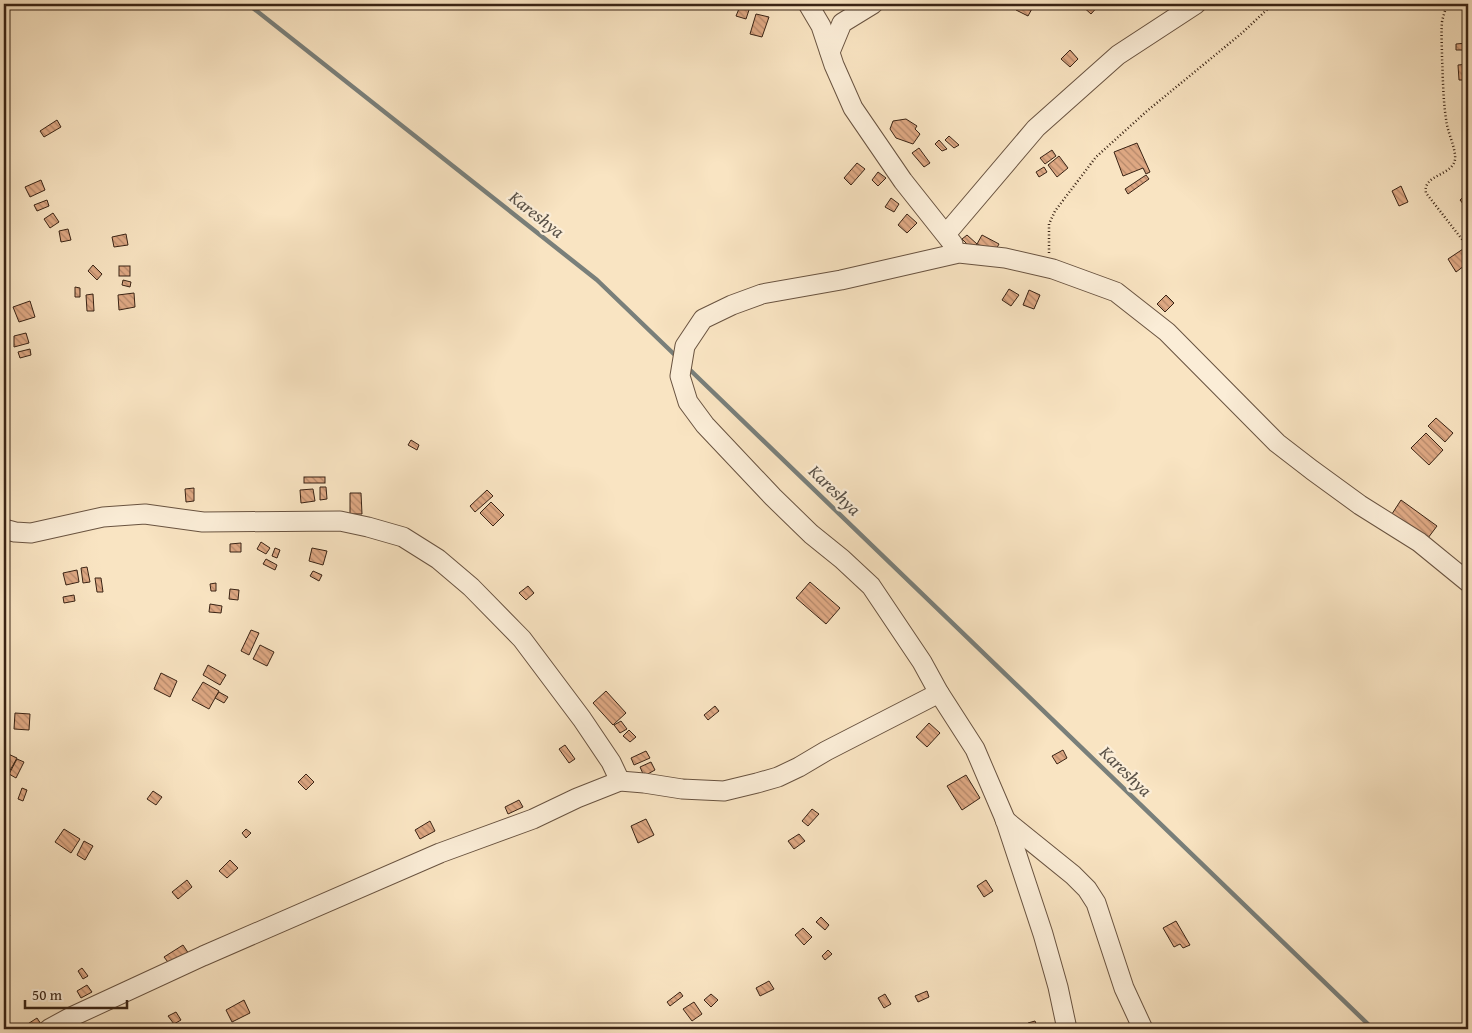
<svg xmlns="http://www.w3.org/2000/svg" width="1472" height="1033" viewBox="0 0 1472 1033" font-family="'Gentium Book Plus',serif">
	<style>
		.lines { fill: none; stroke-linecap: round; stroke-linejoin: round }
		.stream { stroke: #797f7a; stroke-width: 4.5 }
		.building { fill: url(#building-back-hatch); stroke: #392314 }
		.minor-casing { stroke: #695340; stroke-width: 21 }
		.path { stroke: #392314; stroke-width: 2.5; stroke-dasharray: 1 2.5; stroke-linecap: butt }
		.minor { stroke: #fbedd7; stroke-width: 19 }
		.labels { text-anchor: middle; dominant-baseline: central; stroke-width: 4.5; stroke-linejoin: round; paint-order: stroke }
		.water-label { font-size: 18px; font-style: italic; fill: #595147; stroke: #fbedd7 }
	</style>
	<defs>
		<pattern id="building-back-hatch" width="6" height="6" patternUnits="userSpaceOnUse" patternTransform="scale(1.25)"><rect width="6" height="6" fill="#dea883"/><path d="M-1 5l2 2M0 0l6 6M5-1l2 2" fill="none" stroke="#b5886a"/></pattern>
	</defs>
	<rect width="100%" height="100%" fill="#f9e4c2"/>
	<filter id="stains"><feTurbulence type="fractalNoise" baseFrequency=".004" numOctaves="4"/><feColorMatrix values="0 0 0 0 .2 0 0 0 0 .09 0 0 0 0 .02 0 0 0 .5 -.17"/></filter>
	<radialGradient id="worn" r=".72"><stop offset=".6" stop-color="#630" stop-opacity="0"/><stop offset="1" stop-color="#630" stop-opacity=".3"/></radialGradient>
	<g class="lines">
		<g class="stream">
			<polyline points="248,4 597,280 677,357"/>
			<polyline points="686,366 1373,1029"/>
		</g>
	</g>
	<g class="building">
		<polygon points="741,4 751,4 746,19 736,16"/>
		<polygon points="1019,4 1034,5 1028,16 1016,10"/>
		<polygon points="1082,4 1100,4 1091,14 1081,5"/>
		<polygon points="756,14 769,17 762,37 750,34"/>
		<polygon points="1467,43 1467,50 1456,50 1456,44"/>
		<polygon points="1070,50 1078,59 1070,67 1061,59"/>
		<polygon points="1468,64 1468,80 1459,80 1458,65"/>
		<polygon points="906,119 917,126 915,129 920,134 913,144 896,138 890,129 893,121"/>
		<polygon points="57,120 61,127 44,137 40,131"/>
		<polygon points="949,136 959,145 954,148 945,140"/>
		<polygon points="939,140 947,149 942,151 935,144"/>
		<polygon points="1137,143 1150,172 1146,174 1143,168 1123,176 1114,152"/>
		<polygon points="919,148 930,163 924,167 912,153"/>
		<polygon points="1052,150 1056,156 1045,164 1040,158"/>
		<polygon points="1059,156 1068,168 1057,177 1048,165"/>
		<polygon points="857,163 865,169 851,185 844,178"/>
		<polygon points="1044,167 1047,172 1039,177 1036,172"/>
		<polygon points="878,172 886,178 878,186 872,180"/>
		<polygon points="1146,175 1149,179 1128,194 1125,189"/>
		<polygon points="41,180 45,190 30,197 25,187"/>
		<polygon points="1401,186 1408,202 1399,206 1392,191"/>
		<polygon points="1468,193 1468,210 1460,200"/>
		<polygon points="891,198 899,204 894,212 885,207"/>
		<polygon points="47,200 49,206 37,211 34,205"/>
		<polygon points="53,213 59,222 50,228 44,219"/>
		<polygon points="907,214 917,223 907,233 898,225"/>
		<polygon points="68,229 71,240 61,242 59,231"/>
		<polygon points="126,234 128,245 114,247 112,237"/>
		<polygon points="967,235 977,244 972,249 962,239"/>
		<polygon points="982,235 999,244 994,253 977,244"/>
		<polygon points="1466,247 1468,251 1468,263 1456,272 1448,259"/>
		<polygon points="93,265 102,274 97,280 88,271"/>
		<rect x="119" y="266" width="11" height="10"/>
		<polygon points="123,280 131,282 130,287 122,285"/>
		<polygon points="75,287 80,288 80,297 75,297"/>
		<polygon points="1009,289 1019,295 1011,306 1002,300"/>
		<polygon points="1029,290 1040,295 1034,309 1023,305"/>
		<polygon points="134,293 135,307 119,310 118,295"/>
		<polygon points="93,294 94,311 87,311 86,295"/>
		<polygon points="1166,295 1174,303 1165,312 1157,304"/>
		<polygon points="30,301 35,317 19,322 13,307"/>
		<polygon points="26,333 29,343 14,347 14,336"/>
		<polygon points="30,349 31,355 20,358 18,352"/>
		<polygon points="1436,418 1453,433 1445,442 1428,426"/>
		<polygon points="1426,433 1443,450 1429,465 1411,448"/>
		<polygon points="411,440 419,445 417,450 408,445"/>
		<rect x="304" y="477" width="21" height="6"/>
		<polygon points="320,487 326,487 327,499 320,500"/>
		<polygon points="194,488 194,501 186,502 185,489"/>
		<polygon points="313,489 315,501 301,503 300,490"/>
		<polygon points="487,490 493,496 475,512 470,506"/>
		<polygon points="350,493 361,493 362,514 350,514"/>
		<polygon points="1401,500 1437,526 1425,542 1390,517"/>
		<polygon points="491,502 504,515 493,526 480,513"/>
		<polygon points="261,542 270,548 266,554 257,549"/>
		<polygon points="241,543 241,552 230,552 230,544"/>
		<polygon points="275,548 280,550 277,558 272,556"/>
		<polygon points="312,548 327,551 323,565 309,561"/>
		<polygon points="266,559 277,565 275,570 263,564"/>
		<polygon points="87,567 90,582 83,583 81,568"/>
		<polygon points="77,570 79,582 66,585 63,573"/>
		<polygon points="313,571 322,575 319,581 310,576"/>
		<polygon points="95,578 101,578 103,592 97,592"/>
		<polygon points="810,582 840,608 826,624 796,598"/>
		<polygon points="216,583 216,591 211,591 210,584"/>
		<polygon points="528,586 534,593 526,600 519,593"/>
		<polygon points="230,589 239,590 238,600 229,599"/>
		<polygon points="74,595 75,601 64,603 63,597"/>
		<polygon points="210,604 222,606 221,613 209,612"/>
		<polygon points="251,630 259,633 249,655 241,651"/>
		<polygon points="260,645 274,652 267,666 253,659"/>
		<polygon points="208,665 226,675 220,685 203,675"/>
		<polygon points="161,673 177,681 170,697 154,689"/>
		<polygon points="203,682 219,691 209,709 192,700"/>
		<polygon points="606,691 626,713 613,725 593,703"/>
		<polygon points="219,692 228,697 224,703 215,698"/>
		<polygon points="715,706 719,711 708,720 704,715"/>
		<polygon points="15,713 30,714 29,730 14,729"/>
		<polygon points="621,721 627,729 620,733 614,725"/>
		<polygon points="929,723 940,733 927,747 916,737"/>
		<polygon points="629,730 636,737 630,742 623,736"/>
		<polygon points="565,745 575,759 569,763 559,749"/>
		<polygon points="1063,750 1067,758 1057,764 1052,756"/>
		<polygon points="646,751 650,758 634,765 631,758"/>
		<polygon points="6,753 17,758 8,774 4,772 4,758"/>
		<polygon points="17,759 24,762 16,778 9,774"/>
		<polygon points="651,762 655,770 644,776 640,767"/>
		<polygon points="306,774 314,782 306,790 298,782"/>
		<polygon points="966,775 980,798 962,810 947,786"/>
		<polygon points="22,788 27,790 23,801 18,799"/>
		<polygon points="153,791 162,797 156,805 147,799"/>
		<polygon points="519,800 523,807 508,814 505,807"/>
		<polygon points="812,809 819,814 808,826 802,821"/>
		<polygon points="646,819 654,835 638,843 631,826"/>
		<polygon points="430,821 435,831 420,839 415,830"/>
		<polygon points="64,829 80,839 71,853 55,842"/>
		<polygon points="246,829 251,833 246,838 242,833"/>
		<polygon points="799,834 805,841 794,849 788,841"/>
		<polygon points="84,841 93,846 85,860 77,855"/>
		<polygon points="230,860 238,868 227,878 219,871"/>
		<polygon points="187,880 192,887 178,899 172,892"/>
		<polygon points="986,880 993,891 984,897 977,886"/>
		<polygon points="4,910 10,915 4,923"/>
		<polygon points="821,917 829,925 825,930 816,922"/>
		<polygon points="1176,921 1190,945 1183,948 1180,944 1174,947 1163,928"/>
		<polygon points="803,928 812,937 804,945 795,935"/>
		<polygon points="183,945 189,954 171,966 164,957"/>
		<polygon points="828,950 832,954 825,960 822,956"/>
		<polygon points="82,968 88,976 83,979 78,971"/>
		<polygon points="769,981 774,989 760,996 756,988"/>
		<polygon points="87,985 92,992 81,998 77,991"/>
		<polygon points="927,991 929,997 918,1002 915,996"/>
		<polygon points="680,992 683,996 670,1006 667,1002"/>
		<polygon points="711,994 718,1000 711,1007 704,1000"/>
		<polygon points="885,994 891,1004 884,1008 878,998"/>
		<polygon points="244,1000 250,1013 232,1022 226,1010"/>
		<polygon points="694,1002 702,1014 692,1021 683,1009"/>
		<polygon points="176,1012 181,1020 174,1024 168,1016"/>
		<polygon points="37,1018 41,1024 33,1029 25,1029 23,1027"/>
		<polygon points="1035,1021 1037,1026 1030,1029 1028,1023"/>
	</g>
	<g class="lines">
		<defs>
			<g id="minor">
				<polyline points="808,4 821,26 834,65 853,108 903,181 953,244"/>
				<polyline points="830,52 842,23 873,4"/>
				<polyline points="946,234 1036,128 1118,55 1196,4"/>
				<polyline points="4,529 15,532 31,533 103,517 145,514 203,522 340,521 368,527 403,537 438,559 471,587 522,639 582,719 611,762 620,781"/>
				<polyline points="1005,820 1073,875 1087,889 1096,903 1124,988 1143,1029"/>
				<polyline points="49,1029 71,1017 203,956 440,853 533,819 577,798 620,781 644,783 682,789 724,791 757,783 778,777 799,767 826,751 939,693"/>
				<polyline points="1067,1029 1058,987 1043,934 1005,819 975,749 939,693 922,662 871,586 842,559 811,534 773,497 705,425 688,402 680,376 685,346 703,319 732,305 762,294 841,280 959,253 1005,258 1053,269 1116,292 1167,332 1277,443 1312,470 1360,505 1419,542 1468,582"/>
			</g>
		</defs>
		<use href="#minor" class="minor-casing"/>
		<g class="path">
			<path d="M 1446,4 C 1446,10 1443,16 1442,22 C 1441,34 1442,45 1442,57 C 1443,79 1443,103 1447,125 C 1449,135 1454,145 1455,155 C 1458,176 1422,173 1426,193 L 1468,247"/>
			<polyline points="1049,253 1049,224 1055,211 1096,157 1147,111 1242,33 1273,4"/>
			<path d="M 1468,302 C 1462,318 1463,328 1468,344"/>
		</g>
		<use href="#minor" class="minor"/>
	</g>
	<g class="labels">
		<g class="water-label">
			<text transform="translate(537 214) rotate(38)">Kareshya</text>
			<text transform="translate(835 490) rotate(44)">Kareshya</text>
			<text transform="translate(1126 771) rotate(44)">Kareshya</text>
		</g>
	</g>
	<rect width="1472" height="1033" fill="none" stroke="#f9e4c2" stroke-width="20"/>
	<rect x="5" y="5" width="1462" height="1023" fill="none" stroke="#392314" stroke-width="2.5"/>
	<rect x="10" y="10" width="1452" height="1013" fill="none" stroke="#392314"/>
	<path d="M25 1000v8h102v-8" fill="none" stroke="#392314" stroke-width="2.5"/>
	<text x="32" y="1000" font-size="15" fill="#392314" stroke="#fbedd7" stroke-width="4" paint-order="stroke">50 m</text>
	<rect width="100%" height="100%" filter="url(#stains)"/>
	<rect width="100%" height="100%" fill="url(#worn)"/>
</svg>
